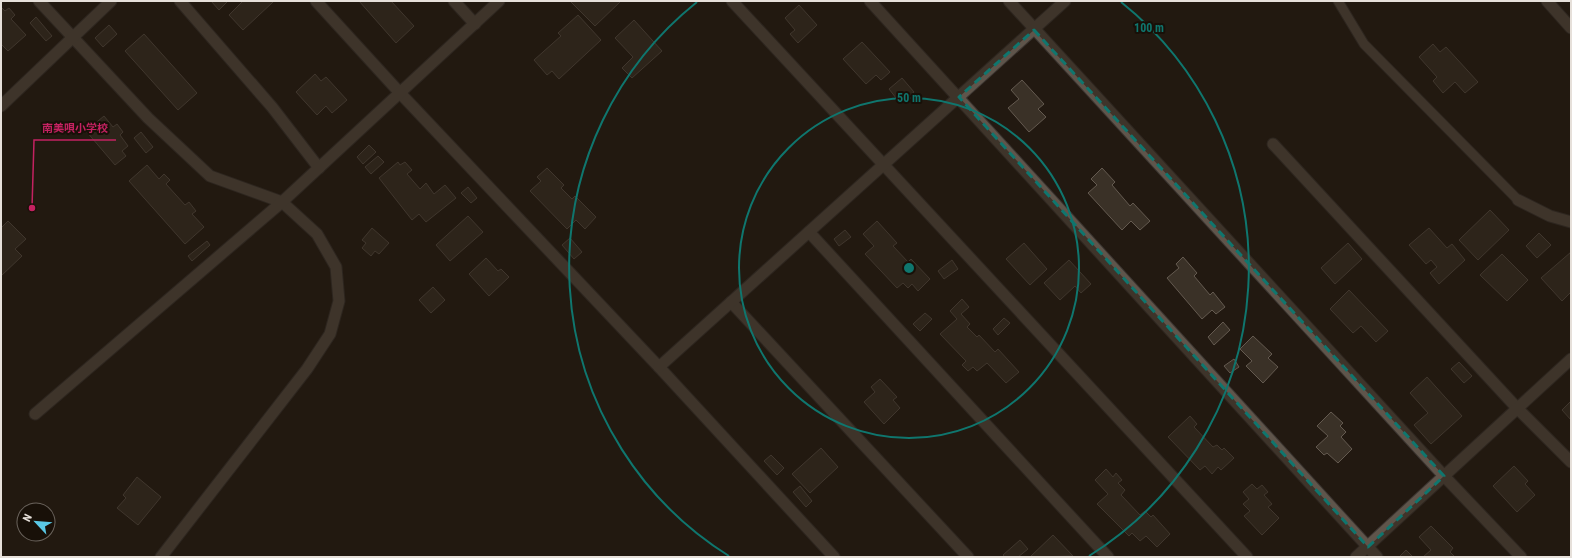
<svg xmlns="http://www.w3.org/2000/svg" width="1572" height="558" viewBox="0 0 1572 558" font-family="'Roboto Condensed','Noto Sans JP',sans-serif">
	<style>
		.building { fill: #3a3127; stroke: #645a50 }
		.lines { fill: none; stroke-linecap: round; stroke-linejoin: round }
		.service-casing { stroke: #3b3531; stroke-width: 11 }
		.minor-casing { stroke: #3b3531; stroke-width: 13 }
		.tertiary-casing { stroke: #3b3531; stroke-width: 13 }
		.service { stroke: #5f554b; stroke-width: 9 }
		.minor { stroke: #5f554b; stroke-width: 11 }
		.tertiary { stroke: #5f554b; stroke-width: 11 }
		.marked { fill: none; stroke: #0f766e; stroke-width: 3; stroke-dasharray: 8 5; stroke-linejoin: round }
		.ring { fill: none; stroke: #0f766e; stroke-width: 2 }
		.centre { fill: #0f766e; stroke: #181008; stroke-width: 2 }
		.ring-label { font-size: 12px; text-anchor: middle; font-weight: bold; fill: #0f766e; stroke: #181008; stroke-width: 4; stroke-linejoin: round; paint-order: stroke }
		.leader { fill: none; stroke: #c42261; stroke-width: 1.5 }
		.callout-dot { fill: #c42261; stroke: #181008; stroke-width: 1.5 }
		.callout-label { font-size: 11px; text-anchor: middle; font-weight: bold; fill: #c42261; stroke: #181008; stroke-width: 4; stroke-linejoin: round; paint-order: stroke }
	</style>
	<rect width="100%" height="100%" fill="#221911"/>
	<g class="building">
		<polygon points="211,1 228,1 219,10"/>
		<polygon points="243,1 272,1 273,2 243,30 229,15"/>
		<polygon points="359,1 391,1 414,26 396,43"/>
		<polygon points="570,1 621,1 595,26"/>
		<polygon points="799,5 817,25 798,43 790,34 795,30 785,18"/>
		<polygon points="1,7 5,11 9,8 15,15 11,19 26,35 8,51 1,44"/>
		<polygon points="578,15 601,40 559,79 552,71 547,75 534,60 561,36 558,33"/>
		<polygon points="36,17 52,36 46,41 30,23"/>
		<polygon points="634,20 662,51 632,78 622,68 633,57 615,38"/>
		<polygon points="109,25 117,34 103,47 95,38"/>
		<polygon points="144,34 197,93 178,110 125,51"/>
		<polygon points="862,42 890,72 881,80 876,75 866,84 843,59"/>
		<polygon points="1433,44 1440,52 1446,47 1478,82 1465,93 1455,82 1443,93 1433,81 1437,77 1419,57"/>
		<polygon points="315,74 321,81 326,77 347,100 332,113 326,106 317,115 296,92"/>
		<polygon points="902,78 914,92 900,103 889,89"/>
		<polygon points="1022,80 1044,104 1038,109 1046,117 1029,132 1008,108 1019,99 1011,90"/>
		<polygon points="104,116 113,127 117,124 123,132 120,135 128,146 122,151 126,156 115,165 86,131"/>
		<polygon points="141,132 153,147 146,153 134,138"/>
		<polygon points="369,145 376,152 363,164 357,157"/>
		<polygon points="378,156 384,162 371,174 365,167"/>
		<polygon points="398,162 400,165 405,162 412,170 407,174 420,189 426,183 434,194 445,185 456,198 426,222 419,214 412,220 379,178"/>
		<polygon points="147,165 159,179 164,174 170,180 166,184 185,205 189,202 196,211 192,214 204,227 185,244 129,181"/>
		<polygon points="547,168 564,185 561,188 572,199 575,196 596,217 585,229 576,220 567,229 530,191 541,181 537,177"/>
		<polygon points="1102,168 1115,182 1112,185 1130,206 1133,203 1150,221 1140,230 1131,221 1122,230 1088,193 1097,185 1091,179"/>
		<polygon points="468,187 477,198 471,203 461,193"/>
		<polygon points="1490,210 1509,230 1478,260 1459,240"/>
		<polygon points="468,216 483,232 450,261 436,245"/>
		<polygon points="8,221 26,239 15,249 22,256 1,276 1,228"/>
		<polygon points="877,221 897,243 893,246 908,262 911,259 930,279 918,291 912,284 908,288 903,283 897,288 865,254 874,246 863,234"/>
		<polygon points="372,228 389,243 379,254 375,251 371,256 362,248 366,243 362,240"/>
		<polygon points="1429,228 1447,248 1452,244 1465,260 1439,284 1430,273 1437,267 1431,260 1426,264 1409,245"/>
		<polygon points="845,230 851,237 839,246 834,239"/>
		<polygon points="1539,233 1551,245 1537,258 1526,246"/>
		<polygon points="570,238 582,252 574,259 562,245"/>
		<polygon points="207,241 210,245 192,261 188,256"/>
		<polygon points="1024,243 1047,269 1030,285 1006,259"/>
		<polygon points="1348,243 1362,259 1335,284 1321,268"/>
		<polygon points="1571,252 1571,292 1562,301 1541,278"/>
		<polygon points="1502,254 1528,280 1507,301 1480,275"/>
		<polygon points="1183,257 1197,273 1194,276 1210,295 1213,292 1225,307 1216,314 1212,310 1202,319 1167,278 1179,268 1176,264"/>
		<polygon points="486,258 498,271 501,269 509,277 489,296 469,274"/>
		<polygon points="952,260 958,269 944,279 938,271"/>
		<polygon points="1069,260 1091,284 1081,293 1075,286 1060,300 1044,283"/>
		<polygon points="433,287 445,300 431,313 419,300"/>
		<polygon points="1349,290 1388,331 1376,342 1361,326 1353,333 1330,309"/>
		<polygon points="962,299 969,307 961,314 970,324 967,327 977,337 979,335 995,352 998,349 1019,372 1006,383 987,363 977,371 973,367 968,371 962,365 966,361 940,334 957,319 950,311"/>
		<polygon points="925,313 932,319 920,331 913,324"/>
		<polygon points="1004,318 1010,323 998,335 993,329"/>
		<polygon points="1223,322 1230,330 1214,345 1208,337"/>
		<polygon points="1253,336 1272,354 1268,358 1278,367 1263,383 1246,366 1252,361 1240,349"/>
		<polygon points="1234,359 1239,367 1230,373 1224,366"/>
		<polygon points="1459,362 1472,376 1464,383 1451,369"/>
		<polygon points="1427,377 1462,416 1431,444 1414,425 1428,413 1410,393"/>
		<polygon points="880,379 897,397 893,400 900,408 884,424 864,402 875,392 871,387"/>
		<polygon points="1571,401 1571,420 1562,410"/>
		<polygon points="1331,412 1343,423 1340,426 1346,432 1341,437 1352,449 1338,463 1327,453 1324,455 1316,447 1328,436 1317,426"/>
		<polygon points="1190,416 1197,424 1194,427 1213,447 1217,445 1222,450 1224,448 1234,458 1221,470 1218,467 1212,474 1205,466 1200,470 1168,437"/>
		<polygon points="821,448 838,467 810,493 792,474"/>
		<polygon points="771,455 784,468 777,475 764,461"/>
		<polygon points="1514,466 1528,481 1525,484 1535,495 1517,512 1493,486"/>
		<polygon points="1106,469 1113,477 1116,473 1122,480 1118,483 1125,490 1121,495 1140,515 1145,511 1151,517 1153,515 1170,534 1157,547 1146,536 1140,541 1132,533 1129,536 1097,504 1108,494 1095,480"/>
		<polygon points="137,477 161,497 138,525 117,508 126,498 123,495"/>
		<polygon points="1252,484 1257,489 1262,485 1268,492 1264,495 1272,504 1268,507 1279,518 1262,535 1244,516 1250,511 1243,504 1249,499 1243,492"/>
		<polygon points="800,486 812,501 806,507 793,492"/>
		<polygon points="1431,526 1453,548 1450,552 1455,557 1423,557 1431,550 1419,537"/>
		<polygon points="1053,535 1073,556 1030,557"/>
		<polygon points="1020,540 1028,549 1018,557 1005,557 1003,555"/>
		<polygon points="1406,550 1413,557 1399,557"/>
	</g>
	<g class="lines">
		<defs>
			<polyline id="service" points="1338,1 1364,44 1518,200"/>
			<g id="minor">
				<polyline points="39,1 148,118 210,176 282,202 317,234 336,267 339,301 330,334 307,369 161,557"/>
				<polyline points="180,1 272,107 319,168"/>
				<polyline points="316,1 400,93 659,367 834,557"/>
				<polyline points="454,1 475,24"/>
				<polyline points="732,1 1247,557"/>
				<polyline points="870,1 1377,557"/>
				<polyline points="1009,1 1444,476 1521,557"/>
				<polyline points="1547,1 1571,28"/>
				<polyline points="1,106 111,1"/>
				<polyline points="1273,144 1517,408 1571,462"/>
				<polyline points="1518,200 1550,216 1571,222"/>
				<polyline points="809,232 1108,557"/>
				<polyline points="731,302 968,557"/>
				<polyline points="659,367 1065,1"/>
				<polyline points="35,414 282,202 499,1"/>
			</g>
			<polyline id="tertiary" points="1356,557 1571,359"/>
		</defs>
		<use href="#service" class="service-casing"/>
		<use href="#minor" class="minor-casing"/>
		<use href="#tertiary" class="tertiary-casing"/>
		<use href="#service" class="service"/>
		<use href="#minor" class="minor"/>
		<use href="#tertiary" class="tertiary"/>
	</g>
	<path d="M0 0H1572V558H0ZM 1034,30 L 1444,476 L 1368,547 L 959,97 Z" fill="#221911" fill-opacity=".55" fill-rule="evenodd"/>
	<path class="marked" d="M 1034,30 L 1444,476 L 1368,547 L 959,97 Z"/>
	<g class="ring">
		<circle cx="909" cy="268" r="170"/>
		<path d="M729 556A340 340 0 0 1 697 2M1121 2A340 340 0 0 1 1089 556"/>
	</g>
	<circle cx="909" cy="268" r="6" class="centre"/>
	<g class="ring-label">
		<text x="1149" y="32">100 m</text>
		<text x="909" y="102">50 m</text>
	</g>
	<path class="leader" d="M32 208L34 140H116"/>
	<circle class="callout-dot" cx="32" cy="208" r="4"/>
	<g class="callout-label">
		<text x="75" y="132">南美唄小学校</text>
	</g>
	<rect width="1572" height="558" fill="none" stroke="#e6e0da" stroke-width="4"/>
	<g transform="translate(36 522) rotate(296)"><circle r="19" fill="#181008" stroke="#6a635c"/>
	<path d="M0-3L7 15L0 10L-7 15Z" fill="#5ac8e6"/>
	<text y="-6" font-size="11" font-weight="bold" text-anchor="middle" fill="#e6e0da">N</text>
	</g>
</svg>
